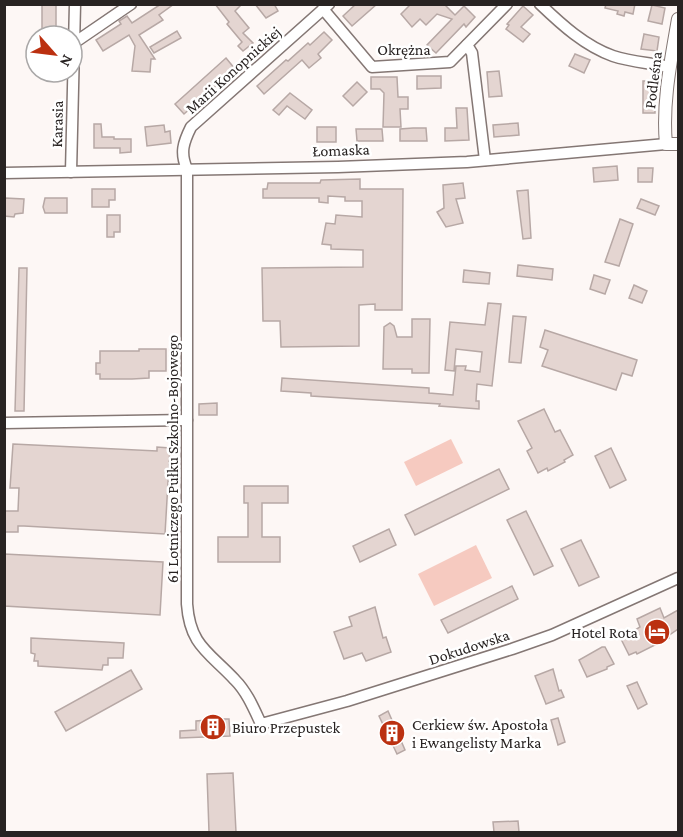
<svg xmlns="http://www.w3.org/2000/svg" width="683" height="837" viewBox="0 0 683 837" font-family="'Crimson Pro',serif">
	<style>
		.green { fill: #f6cac0 }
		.building { fill: #e4d5d1; stroke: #b7a8a5; stroke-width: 1.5 }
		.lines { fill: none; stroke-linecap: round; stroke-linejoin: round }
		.minor-casing { stroke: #847774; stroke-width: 13 }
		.tertiary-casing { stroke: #847774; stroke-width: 14 }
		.minor { stroke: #fff; stroke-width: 10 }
		.tertiary { stroke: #fff; stroke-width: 12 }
		.labels { text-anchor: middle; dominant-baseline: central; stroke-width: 5; stroke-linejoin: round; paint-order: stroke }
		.street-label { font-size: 16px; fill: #282322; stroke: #fff }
		.poi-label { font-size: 16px; fill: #282322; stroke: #fff; text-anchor: start }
	</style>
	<rect width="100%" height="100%" fill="#fdf7f5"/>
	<g class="green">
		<polygon points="451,439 463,463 416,486 404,462"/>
		<polygon points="476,545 492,578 434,606 418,574"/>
	</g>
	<g class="building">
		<rect x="42" y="4" width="14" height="32"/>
		<polygon points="161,4 174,4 159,15 163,20 139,35 155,59 151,59 150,72 132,71 135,46 129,35 103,51 96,40 121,24 119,21 127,16 132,23"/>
		<polygon points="215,4 242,4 235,11 249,28 243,33 253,43 243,51 238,46 242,42 227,24 229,22"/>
		<polygon points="255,4 274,4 278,11 266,18"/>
		<polygon points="356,4 377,4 352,26 343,16"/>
		<polygon points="411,4 444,4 455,15 464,6 475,17 466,27 464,24 436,53 427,45 452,19 437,14 426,25 420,19 412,27 401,14"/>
		<polygon points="606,4 635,4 633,14 625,12 624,16 617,14 618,11 605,8"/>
		<polygon points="652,5 665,8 662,24 648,21"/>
		<polygon points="523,6 533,15 521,27 530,34 523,42 506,29 509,25 507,24"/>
		<polygon points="177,31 181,38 154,53 150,47"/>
		<polygon points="324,32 332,40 318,54 321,58 309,68 302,60 264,94 257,86 286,60 288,61 308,43 310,45"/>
		<polygon points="644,34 659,37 657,51 641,49"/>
		<polygon points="575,54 590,60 584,73 569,66"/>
		<polygon points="226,58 235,69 184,114 175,104"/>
		<polygon points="499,71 502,96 489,97 487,72"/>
		<polygon points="417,76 441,76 441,88 417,89"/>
		<polygon points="371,77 397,77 398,97 408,97 408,109 400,109 401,127 383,127 384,93 380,89 371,89"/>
		<rect x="643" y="81" width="12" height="32"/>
		<polygon points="357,82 367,92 353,106 343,96"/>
		<polygon points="290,93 312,110 305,119 287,106 279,115 273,110"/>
		<polygon points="456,108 467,108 469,140 445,141 445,128 457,128"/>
		<polygon points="518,123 519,135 494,137 493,125"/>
		<polygon points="94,124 101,124 102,137 114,137 114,139 131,139 131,152 120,153 120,148 94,148"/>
		<polygon points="164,125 165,132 170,131 171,143 147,146 145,127"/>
		<rect x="317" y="127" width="19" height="15"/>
		<polygon points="413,128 426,128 427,141 400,141 400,129"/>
		<polygon points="356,129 382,129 383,141 357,141"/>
		<polygon points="617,166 618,180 594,182 593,168"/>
		<polygon points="638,168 653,168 652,182 638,182"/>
		<polygon points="360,179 360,189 403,189 402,310 375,310 375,304 359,305 359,346 281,347 280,321 263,321 262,268 363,267 363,250 331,249 331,245 322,244 326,223 335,224 336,215 362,217 362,201 345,201 345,197 328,196 328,203 319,202 319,198 263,198 263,189 267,189 268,183 320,183 321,180"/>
		<polygon points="463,183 465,198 456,199 463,223 446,227 437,212 444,208 443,185"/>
		<polygon points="92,189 115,189 115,200 109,200 109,207 92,207"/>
		<polygon points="528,190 531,238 523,239 517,191"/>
		<polygon points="5,198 24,199 23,213 15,214 14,217 4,216"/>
		<polygon points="45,198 67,198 67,213 45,213 43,207"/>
		<polygon points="641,199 659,206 655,215 637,208"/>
		<polygon points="107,215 120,215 120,232 114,232 114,237 107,237"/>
		<polygon points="620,219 633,224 619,266 605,262"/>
		<polygon points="518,265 553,269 552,280 517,276"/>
		<polygon points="19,268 27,268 24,411 15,411"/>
		<polygon points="464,270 490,273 489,284 463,282"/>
		<polygon points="594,275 610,280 605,294 590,289"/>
		<polygon points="634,285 647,291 642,303 629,298"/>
		<polygon points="488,303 501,304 492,386 477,384 476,401 479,401 479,409 439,406 440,404 311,396 311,393 281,391 282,378 429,388 429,393 453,395 456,366 466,366 465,370 480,372 482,352 456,349 454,371 445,370 450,322 485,325"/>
		<polygon points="513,316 526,317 521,363 509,362"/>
		<polygon points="412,319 430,319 429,373 412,373 412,369 383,369 384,327 390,323 394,326 397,337 412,337"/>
		<polygon points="545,330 637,360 632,376 622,373 616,390 542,366 548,350 540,347"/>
		<polygon points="139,349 166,349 166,371 149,371 149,378 132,379 100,379 100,374 96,374 96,363 100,363 100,351 139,351"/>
		<polygon points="217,403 217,415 199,415 199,404"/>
		<polygon points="544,409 555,432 560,430 573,455 564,460 565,462 548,471 547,468 538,473 527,451 532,448 518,421"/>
		<polygon points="13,444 157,451 157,447 170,448 165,534 24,526 18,526 18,532 4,532 4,511 18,511 19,488 10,488"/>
		<polygon points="611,448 626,480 610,488 595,456"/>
		<polygon points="499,469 509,489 415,535 405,515"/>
		<polygon points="244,486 288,486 288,503 262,503 262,537 280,537 280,562 218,562 218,537 248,537 248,503 244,503"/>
		<polygon points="526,511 553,566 534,575 507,520"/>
		<polygon points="389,529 396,545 360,562 353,546"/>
		<polygon points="581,540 599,577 579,586 561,549"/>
		<polygon points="4,554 163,562 160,615 4,606"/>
		<polygon points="512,586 518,599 448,633 441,620"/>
		<polygon points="375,607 383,638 386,637 391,652 366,661 362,653 344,659 334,632 352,626 349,617"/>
		<polygon points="660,608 664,618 678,610 678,629 668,636 669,638 637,654 636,652 629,655 621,639 640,627 637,619"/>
		<polygon points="31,638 124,643 123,658 108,658 108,665 103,665 102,670 38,666 38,661 34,661 35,654 31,653"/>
		<polygon points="602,647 605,647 614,664 607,667 607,669 587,677 579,660"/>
		<polygon points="553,669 559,691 561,690 564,697 546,704 535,676"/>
		<polygon points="131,670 142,689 66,731 55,712"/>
		<polygon points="637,682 647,704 638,709 627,686"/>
		<polygon points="388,711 405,750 397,754 379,716"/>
		<polygon points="558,718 565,742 558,745 551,720"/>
		<polygon points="219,719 229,719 230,736 180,738 180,731 196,730 196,721"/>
		<polygon points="233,773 236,832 209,832 207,774"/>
		<polygon points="518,821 519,832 494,832 493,822"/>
	</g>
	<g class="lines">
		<defs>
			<g id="minor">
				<path d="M 329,4 L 191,127 C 183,143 180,153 187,169 L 187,604 C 190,646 209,652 235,680 C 247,692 254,709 261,724 L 347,701 L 512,649 L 552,635 L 678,578"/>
				<path d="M 540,4 C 562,25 585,46 613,56 C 631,62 651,63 669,67"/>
				<polyline points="323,9 372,67 450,62 507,4"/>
				<polyline points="74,43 131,4"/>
				<polyline points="467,45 472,53 485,160"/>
				<polyline points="71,172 75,4"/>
				<polyline points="4,173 338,167 467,162 666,144"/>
				<polyline points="4,423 187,420"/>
			</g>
			<path id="tertiary" d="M 678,19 C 671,60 662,103 666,144 L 678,144"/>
		</defs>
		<use href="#minor" class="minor-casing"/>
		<use href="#tertiary" class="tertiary-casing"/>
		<use href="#minor" class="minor"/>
		<use href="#tertiary" class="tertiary"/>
	</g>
	<defs>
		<symbol id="hotel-disc" viewBox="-11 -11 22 22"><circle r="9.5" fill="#bb3010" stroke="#fff"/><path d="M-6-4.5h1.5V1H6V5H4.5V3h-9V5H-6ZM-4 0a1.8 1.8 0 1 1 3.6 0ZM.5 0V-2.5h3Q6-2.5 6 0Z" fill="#fff"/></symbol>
		<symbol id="building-disc" viewBox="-11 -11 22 22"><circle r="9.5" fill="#bb3010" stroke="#fff"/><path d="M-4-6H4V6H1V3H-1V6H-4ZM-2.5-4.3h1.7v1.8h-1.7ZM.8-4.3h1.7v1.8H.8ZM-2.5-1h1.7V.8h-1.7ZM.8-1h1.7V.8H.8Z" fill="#fff"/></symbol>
	</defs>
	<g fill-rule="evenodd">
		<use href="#hotel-disc" x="642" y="617" width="30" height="30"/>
		<use href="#building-disc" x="198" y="712" width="30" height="30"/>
		<use href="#building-disc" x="377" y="718" width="30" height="30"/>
	</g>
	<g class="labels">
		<g class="street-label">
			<text x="404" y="49">Okrężna</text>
			<text transform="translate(233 70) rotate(-42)">Marii Konopnickiej</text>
			<text transform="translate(653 80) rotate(-83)">Podleśna</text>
			<text transform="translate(57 124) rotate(-89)">Karasia</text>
			<text transform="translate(341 150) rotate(-2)">Łomaska</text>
			<text transform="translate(172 459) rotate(-90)">61 Lotniczego Pułku Szkolno-Bojowego</text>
			<text transform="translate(469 647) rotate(-18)">Dokudowska</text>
		</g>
		<g class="poi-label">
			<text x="638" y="632" text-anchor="end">Hotel Rota</text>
			<text x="412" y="724">Cerkiew św. Apostoła<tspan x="412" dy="18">i Ewangelisty Marka</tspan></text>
			<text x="232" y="727">Biuro Przepustek</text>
		</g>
	</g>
	<rect width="683" height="837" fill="none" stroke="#282322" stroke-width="12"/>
	<g transform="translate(54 54) rotate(118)"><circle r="28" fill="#ffffff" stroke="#a9a7a7" stroke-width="1.5"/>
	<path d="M0-4.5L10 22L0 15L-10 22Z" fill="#bb3010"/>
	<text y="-9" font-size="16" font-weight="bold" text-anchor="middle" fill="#282322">N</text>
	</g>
</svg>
